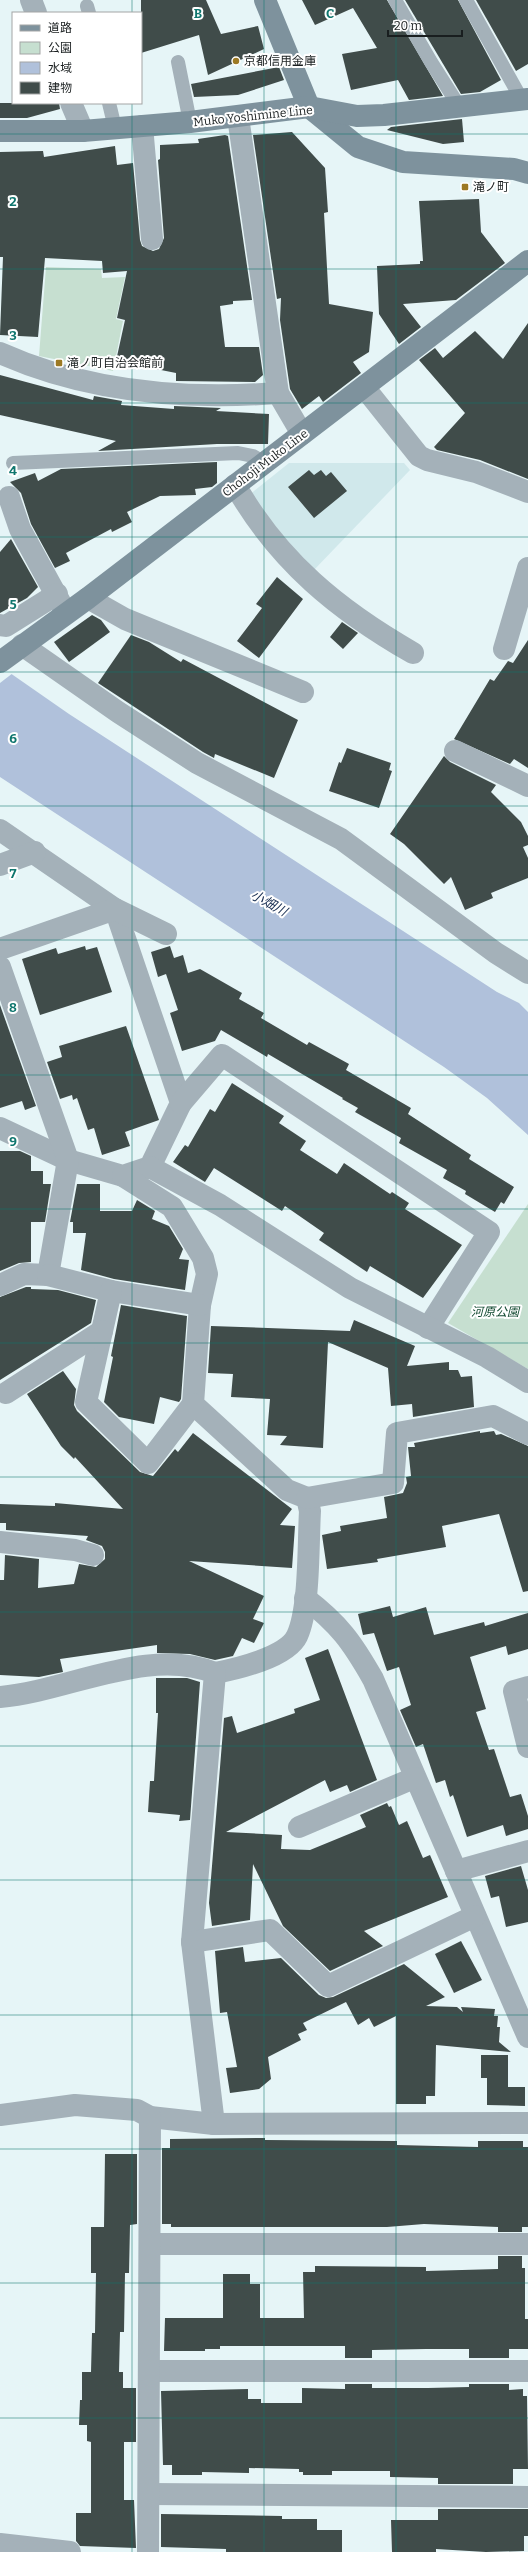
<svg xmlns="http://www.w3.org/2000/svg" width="528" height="2552" viewBox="0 0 528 2552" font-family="Bitter,'Noto Sans JP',serif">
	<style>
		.built { fill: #d0e8eb }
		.green { fill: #c6dfd0 }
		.water { fill: #b0c1db }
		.pier { fill: #e6f5f7 }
		.building { fill: #404c4a }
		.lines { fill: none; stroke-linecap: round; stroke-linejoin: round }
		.service { stroke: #a4b1b9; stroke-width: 14 }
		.minor { stroke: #a4b1b9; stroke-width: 22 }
		.secondary { stroke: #7e929d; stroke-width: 22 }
		.grid { fill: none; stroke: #0f766e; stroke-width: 1; stroke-opacity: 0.55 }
		.poi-dot { fill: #9c7924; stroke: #fff; stroke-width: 1.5 }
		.labels { text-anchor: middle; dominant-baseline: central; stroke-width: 4; stroke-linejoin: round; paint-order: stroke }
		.poi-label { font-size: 12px; fill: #191e1f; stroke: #fff; text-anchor: start }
		.street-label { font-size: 12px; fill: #191e1f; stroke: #fff }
		.park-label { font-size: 12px; font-style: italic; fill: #114930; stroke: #fff }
		.water-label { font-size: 13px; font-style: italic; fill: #12294d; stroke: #fff }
		.grid-label { font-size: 13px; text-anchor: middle; font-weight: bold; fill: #0f766e; stroke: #fff; stroke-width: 4; stroke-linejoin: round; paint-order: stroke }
	</style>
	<rect width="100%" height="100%" fill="#e6f5f7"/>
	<polygon class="built" points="289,463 404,463 410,470 313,571 249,495"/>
	<g class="green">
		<polygon points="46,267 101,269 102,278 125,277 116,319 123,321 113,371 39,356"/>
		<polygon points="528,1204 528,1369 448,1323"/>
	</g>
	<polygon class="water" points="0,666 69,714 497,992 519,1003 528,1012 528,1135 487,1098 444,1067 0,777"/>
	<polygon class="pier" points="0,664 13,673 0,683"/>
	<g class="building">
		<polygon points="141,0 206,0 221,34 258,26 264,49 208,75 199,35 141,53"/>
		<polygon points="302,0 387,0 443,96 409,100 398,80 351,90 342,54 377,48 353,8 315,25"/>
		<polygon points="405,0 458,0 501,80 480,92 461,94"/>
		<polygon points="476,0 528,0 528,64 516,71"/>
		<polygon points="279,67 284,80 238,95 194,97 191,84"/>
		<polygon points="0,103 59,103 60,109 27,118 0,118"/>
		<polygon points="462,119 464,142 443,144 387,130 391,127"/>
		<polygon points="292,132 325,168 328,212 324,213 329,304 373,312 369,352 353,362 361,373 323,402 319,396 302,409 290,389 280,320 281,298 277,299 253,135"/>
		<polygon points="225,135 228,136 252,300 233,301 233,304 220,306 225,347 259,347 263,375 255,382 176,381 176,373 116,361 125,320 117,318 127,271 103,273 102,261 45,258 38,337 0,335 3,257 0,257 0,152 43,151 44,157 115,146 117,165 133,163 140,240 142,246 153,251 159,249 164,238 158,160 160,159 160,145 199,143 198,139"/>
		<polygon points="479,199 481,232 505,263 456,300 403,304 421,327 399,344 379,314 377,266 420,264 420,261 423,261 419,201"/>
		<polygon points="528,323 528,479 480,460 437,450 434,447 465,413 419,360 435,348 443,358 475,331 503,359"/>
		<polygon points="0,375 93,400 94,396 122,401 121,405 174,409 174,406 221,408 216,411 269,414 268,444 217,444 98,451 116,441 0,415"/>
		<polygon points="217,462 217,483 212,487 195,489 196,495 160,496 127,512 132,522 112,532 111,529 66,553 70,561 55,568 31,524 21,493 10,482 35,473 38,481 61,469"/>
		<polygon points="309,470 314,475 321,470 326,476 331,472 347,491 314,518 288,487"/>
		<polygon points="11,539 38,587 27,598 0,613 0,552"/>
		<polygon points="277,577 303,599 259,658 237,641 262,608 256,604"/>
		<polygon points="92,615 101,620 110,632 69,662 54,642"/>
		<polygon points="342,622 358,633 343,649 330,637"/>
		<polygon points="131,635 149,642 181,662 183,659 298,720 274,778 215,754 214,758 203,752 98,683"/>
		<polygon points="528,640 528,768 514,759 510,764 454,739 490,679 494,681 508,661 513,663"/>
		<polygon points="347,748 391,763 389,770 392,771 379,808 329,791 339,762 341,763"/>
		<polygon points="444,756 450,762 496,785 491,792 521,822 528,836 528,845 523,847 528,858 528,878 491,893 493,898 465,910 451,877 444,884 404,844 390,834"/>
		<polygon points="85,946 86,950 97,947 112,992 40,1015 22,959 56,948 58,954"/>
		<polygon points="170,946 174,958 183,955 188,973 200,969 242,993 239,999 264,1013 261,1018 307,1045 309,1042 349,1064 346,1070 411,1108 408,1114 471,1155 469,1159 514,1187 504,1204 501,1202 495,1212 465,1194 466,1191 443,1178 447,1170 399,1143 401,1138 355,1112 358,1108 342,1099 343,1098 268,1054 267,1057 221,1030 215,1041 182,1051 170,1013 178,1010 166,974 158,977 151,952"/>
		<polygon points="0,1005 36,1106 25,1110 22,1101 0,1108"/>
		<polygon points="126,1026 159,1120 125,1132 130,1146 102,1155 94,1128 88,1130 77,1098 73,1100 72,1095 60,1099 47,1062 62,1057 59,1046"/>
		<polygon points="232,1083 284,1116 279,1123 306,1141 300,1150 337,1174 344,1163 390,1194 392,1192 409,1203 405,1209 462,1245 423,1298 370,1266 367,1272 319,1240 324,1233 285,1206 282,1211 214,1168 205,1182 173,1162 185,1145 188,1147 210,1109 215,1112"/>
		<polygon points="0,1151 20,1151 31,1156 31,1171 43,1171 43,1184 51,1184 45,1222 31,1222 31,1262 19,1263 0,1271"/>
		<polygon points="77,1184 100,1184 100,1211 132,1211 137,1200 155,1211 152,1219 169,1226 183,1249 179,1259 189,1260 185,1290 114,1279 81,1270 86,1233 73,1233 73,1222 70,1222"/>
		<polygon points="26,1287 31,1287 31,1289 58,1290 96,1300 91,1323 0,1380 0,1297"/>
		<polygon points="121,1305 187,1316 181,1399 179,1402 160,1397 154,1424 119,1417 104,1402 113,1357 111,1356"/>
		<polygon points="354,1320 415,1346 407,1366 449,1362 449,1370 458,1370 461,1377 472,1376 474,1407 413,1417 412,1404 391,1406 388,1368 328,1342 323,1448 280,1445 287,1436 267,1435 270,1399 231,1397 233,1374 208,1373 211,1326 350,1331"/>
		<polygon points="63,1371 76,1389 74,1405 77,1411 140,1472 153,1476 175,1449 178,1452 193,1433 292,1509 280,1525 295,1526 292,1568 189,1561 264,1596 253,1619 264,1623 254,1643 242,1638 233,1656 215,1660 190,1654 157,1653 157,1645 60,1659 63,1672 39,1677 0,1675 0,1580 4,1580 5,1555 39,1559 38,1588 74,1584 79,1564 96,1567 105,1559 105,1552 102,1546 86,1540 88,1536 6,1530 6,1523 0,1523 0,1504 55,1506 55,1503 123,1509 75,1457 74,1459 61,1446 27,1394"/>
		<polygon points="480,1431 480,1433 494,1431 496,1435 501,1434 528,1446 528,1591 523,1592 499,1514 442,1526 446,1547 377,1559 378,1562 327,1569 322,1535 341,1531 340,1526 387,1518 384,1497 403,1493 407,1483 406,1477 411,1476 408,1447 415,1447 414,1443"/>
		<polygon points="390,1606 393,1617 426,1607 434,1635 484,1622 485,1626 528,1613 528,1649 508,1655 506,1646 470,1657 486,1709 476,1712 489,1750 494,1749 510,1797 521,1794 528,1816 528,1829 506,1836 503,1825 467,1837 453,1795 450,1797 445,1780 436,1783 423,1744 416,1747 400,1710 411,1705 399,1667 387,1671 374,1633 363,1635 358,1614"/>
		<polygon points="328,1649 377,1780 350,1792 347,1785 330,1792 325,1780 226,1832 282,1835 281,1849 310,1850 366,1827 360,1815 387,1803 389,1807 391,1806 399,1825 407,1821 423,1858 430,1855 448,1897 364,1931 383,1946 330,1971 283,1926 253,1864 250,1920 212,1926 209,1903 224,1718 232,1716 237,1733 295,1713 294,1709 320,1700 305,1658"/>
		<polygon points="156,1678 187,1678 200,1682 190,1820 179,1821 180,1815 148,1812 150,1781 154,1781 158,1713 156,1713"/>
		<polygon points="521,1866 528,1890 528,1922 506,1927 499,1896 491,1898 485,1876"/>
		<polygon points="461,1941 482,1980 454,1993 435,1954"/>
		<polygon points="243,1947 245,1962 281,1958 319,1995 326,1998 333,1997 404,1964 445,1997 426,2006 457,2007 463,2012 461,2007 495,2009 494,2016 498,2016 497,2027 500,2027 499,2042 511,2052 436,2045 435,2096 426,2096 426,2104 396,2104 396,2016 374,2027 369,2018 358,2025 346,2002 303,2023 307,2030 298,2034 301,2040 268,2057 271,2079 259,2089 230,2093 226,2068 237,2067 227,2012 220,2013 215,1951"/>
		<polygon points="481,2055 508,2055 508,2087 525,2087 525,2106 487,2105 487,2078 481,2078"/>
		<polygon points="265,2138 265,2140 397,2141 397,2145 478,2147 478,2141 523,2141 523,2147 528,2147 528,2227 522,2227 522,2232 498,2232 498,2227 424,2224 387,2227 171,2227 171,2224 162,2224 162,2148 170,2148 170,2139"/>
		<polygon points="105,2154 137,2154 137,2224 130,2225 129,2273 125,2273 124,2332 120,2332 119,2372 123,2372 123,2388 136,2388 136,2442 124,2442 124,2500 134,2500 136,2548 80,2546 76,2541 76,2513 91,2513 91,2442 87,2441 87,2425 79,2425 80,2400 82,2400 82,2372 91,2372 92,2333 95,2333 96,2273 91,2273 91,2227 104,2227"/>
		<polygon points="498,2256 522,2256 522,2268 525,2268 525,2319 528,2319 528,2349 509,2349 509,2358 469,2358 469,2349 426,2349 372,2350 372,2358 345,2358 345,2346 220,2346 220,2349 205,2349 205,2351 164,2351 165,2318 223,2318 223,2274 250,2274 250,2284 260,2284 260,2318 304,2318 303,2272 315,2272 315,2266 426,2267 426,2271 498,2269"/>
		<polygon points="345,2384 372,2384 372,2388 428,2388 469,2387 469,2384 509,2384 509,2390 523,2389 523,2396 527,2396 528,2469 513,2469 513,2484 438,2484 438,2478 390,2477 390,2471 332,2471 332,2475 303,2475 303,2472 299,2472 299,2469 249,2468 249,2473 202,2472 202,2475 172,2475 172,2465 163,2465 161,2391 248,2389 248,2399 261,2399 261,2403 302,2403 302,2388 345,2389"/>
		<polygon points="438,2509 528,2509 528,2536 524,2536 524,2551 486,2552 436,2549 436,2552 392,2552 391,2520 438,2520"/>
		<polygon points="161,2514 282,2516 282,2519 317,2519 317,2530 342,2530 342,2552 226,2552 226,2549 161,2547"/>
	</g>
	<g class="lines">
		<g class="service">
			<polyline points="395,0 431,62 459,106"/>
			<polyline points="466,0 522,100"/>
			<polyline points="87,6 89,13"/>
			<polyline points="178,62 190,122"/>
			<polyline points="109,103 115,128"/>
			<polyline points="13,463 238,453 253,456 265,463"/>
		</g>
		<g class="minor">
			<polyline points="31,0 36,13"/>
			<polyline points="71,103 83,131"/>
			<polyline points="238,117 278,393 302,434"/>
			<polyline points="142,126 152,239"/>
			<path d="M 0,353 C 87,392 184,400 278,393"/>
			<polyline points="364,387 419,456 427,460 476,472 528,492"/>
			<path d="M 235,485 C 279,562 338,610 413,653"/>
			<polyline points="9,497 20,529 66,613"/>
			<polyline points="88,598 125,619 303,692"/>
			<polyline points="0,625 6,626 57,594"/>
			<polyline points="22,645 118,712 197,763 341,839 496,953 528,973"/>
			<polyline points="504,649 528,568"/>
			<polyline points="455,751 528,786"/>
			<polyline points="0,830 115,909 181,1103 150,1167 123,1176 68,1160 0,1128"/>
			<polyline points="0,865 35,852"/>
			<polyline points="0,949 115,909 166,934"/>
			<polyline points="0,967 68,1160 48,1275 24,1274 0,1285"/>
			<polyline points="181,1103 222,1055 489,1232 428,1328"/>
			<polyline points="150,1167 220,1205 350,1288 487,1357 528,1382"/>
			<path d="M 123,1176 L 172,1207 L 203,1258 L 207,1274 L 200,1305 L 193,1404 L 287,1490 L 307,1498 L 310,1511 C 308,1544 310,1608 297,1636 C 287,1657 237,1669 215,1673"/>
			<polyline points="48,1275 111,1291 200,1305"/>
			<polyline points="111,1291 86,1402 148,1463 193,1404"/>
			<polyline points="6,1393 102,1331"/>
			<polyline points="307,1498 393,1483 397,1433 493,1416 528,1434"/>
			<polyline points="0,1542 75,1550 93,1555"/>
			<path d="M 305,1598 C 339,1624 352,1642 373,1679 L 528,2037"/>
			<polyline points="528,1687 514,1691 528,1747"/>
			<path d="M 0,1697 C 69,1691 148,1646 215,1673 L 192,1942 L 214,2124"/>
			<polyline points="299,1827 414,1778"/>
			<polyline points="456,1871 528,1851"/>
			<polyline points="192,1942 270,1930 328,1986 475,1916"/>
			<polyline points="0,2115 75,2105 137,2110 150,2117 214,2124 528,2123"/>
			<polyline points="150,2244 528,2244"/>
			<polyline points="149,2371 528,2371"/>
			<polyline points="149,2494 528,2497"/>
			<polyline points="0,2544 70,2552"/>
			<polyline points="148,2552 150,2117"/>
		</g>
		<g class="secondary">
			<polyline points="265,0 309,107 358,147 403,162 514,169 528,173"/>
			<polyline points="0,131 83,131 190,122 309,107 357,116 384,115 528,99"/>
			<polyline points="0,662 88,598 528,261"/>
		</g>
	</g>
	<path class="grid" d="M 132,0 L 132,13M 264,0 L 264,2552M 396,0 L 396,2552M 132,103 L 132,2552M 0,134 L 528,134M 0,269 L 528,269M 0,403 L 528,403M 0,537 L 528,537M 0,672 L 528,672M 0,806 L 528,806M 0,940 L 528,940M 0,1075 L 528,1075M 0,1209 L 528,1209M 0,1343 L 528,1343M 0,1477 L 528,1477M 0,1612 L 528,1612M 0,1746 L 528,1746M 0,1880 L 528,1880M 0,2015 L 528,2015M 0,2149 L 528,2149M 0,2283 L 528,2283M 0,2418 L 528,2418"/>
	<g class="poi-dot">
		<circle cx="236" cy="61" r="4"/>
		<rect x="461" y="183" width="8" height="8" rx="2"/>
		<rect x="55" y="359" width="8" height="8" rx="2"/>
	</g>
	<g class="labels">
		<g class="poi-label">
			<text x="244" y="61">京都信用金庫</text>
			<text x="473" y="187">滝ノ町</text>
			<text x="67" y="363">滝ノ町自治会館前</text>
		</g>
		<g class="street-label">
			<text transform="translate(253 116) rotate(-6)">Muko Yoshimine Line</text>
			<text transform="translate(265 463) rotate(-37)">Chohoji Muko Line</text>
		</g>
		<g class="park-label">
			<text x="495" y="1312">河原公園</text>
		</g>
		<g class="water-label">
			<text transform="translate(269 903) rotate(29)">小畑川</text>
		</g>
	</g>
	<g class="grid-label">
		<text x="198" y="18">B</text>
		<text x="330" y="18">C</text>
		<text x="13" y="206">2</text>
		<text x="13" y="340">3</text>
		<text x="13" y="475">4</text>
		<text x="13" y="609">5</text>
		<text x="13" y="743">6</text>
		<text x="13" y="878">7</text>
		<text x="13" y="1012">8</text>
		<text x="13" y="1146">9</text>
	</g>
	<rect x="12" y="12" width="130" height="92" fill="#ffffff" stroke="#a3a5a5"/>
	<rect x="20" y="25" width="20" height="6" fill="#7e929d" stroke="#a3a5a5"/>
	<text x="48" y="32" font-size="12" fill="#191e1f">道路</text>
	<rect x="20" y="42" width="20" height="12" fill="#c6dfd0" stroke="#a3a5a5"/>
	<text x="48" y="52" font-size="12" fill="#191e1f">公園</text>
	<rect x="20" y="62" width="20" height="12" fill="#b0c1db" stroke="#a3a5a5"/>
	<text x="48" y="72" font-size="12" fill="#191e1f">水域</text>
	<rect x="20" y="82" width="20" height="12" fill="#404c4a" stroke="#a3a5a5"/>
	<text x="48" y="92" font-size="12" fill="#191e1f">建物</text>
	<path d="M388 30v6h74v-6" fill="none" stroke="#191e1f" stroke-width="2"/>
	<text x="394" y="30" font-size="12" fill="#191e1f" stroke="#ffffff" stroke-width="3" paint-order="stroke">20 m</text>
</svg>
